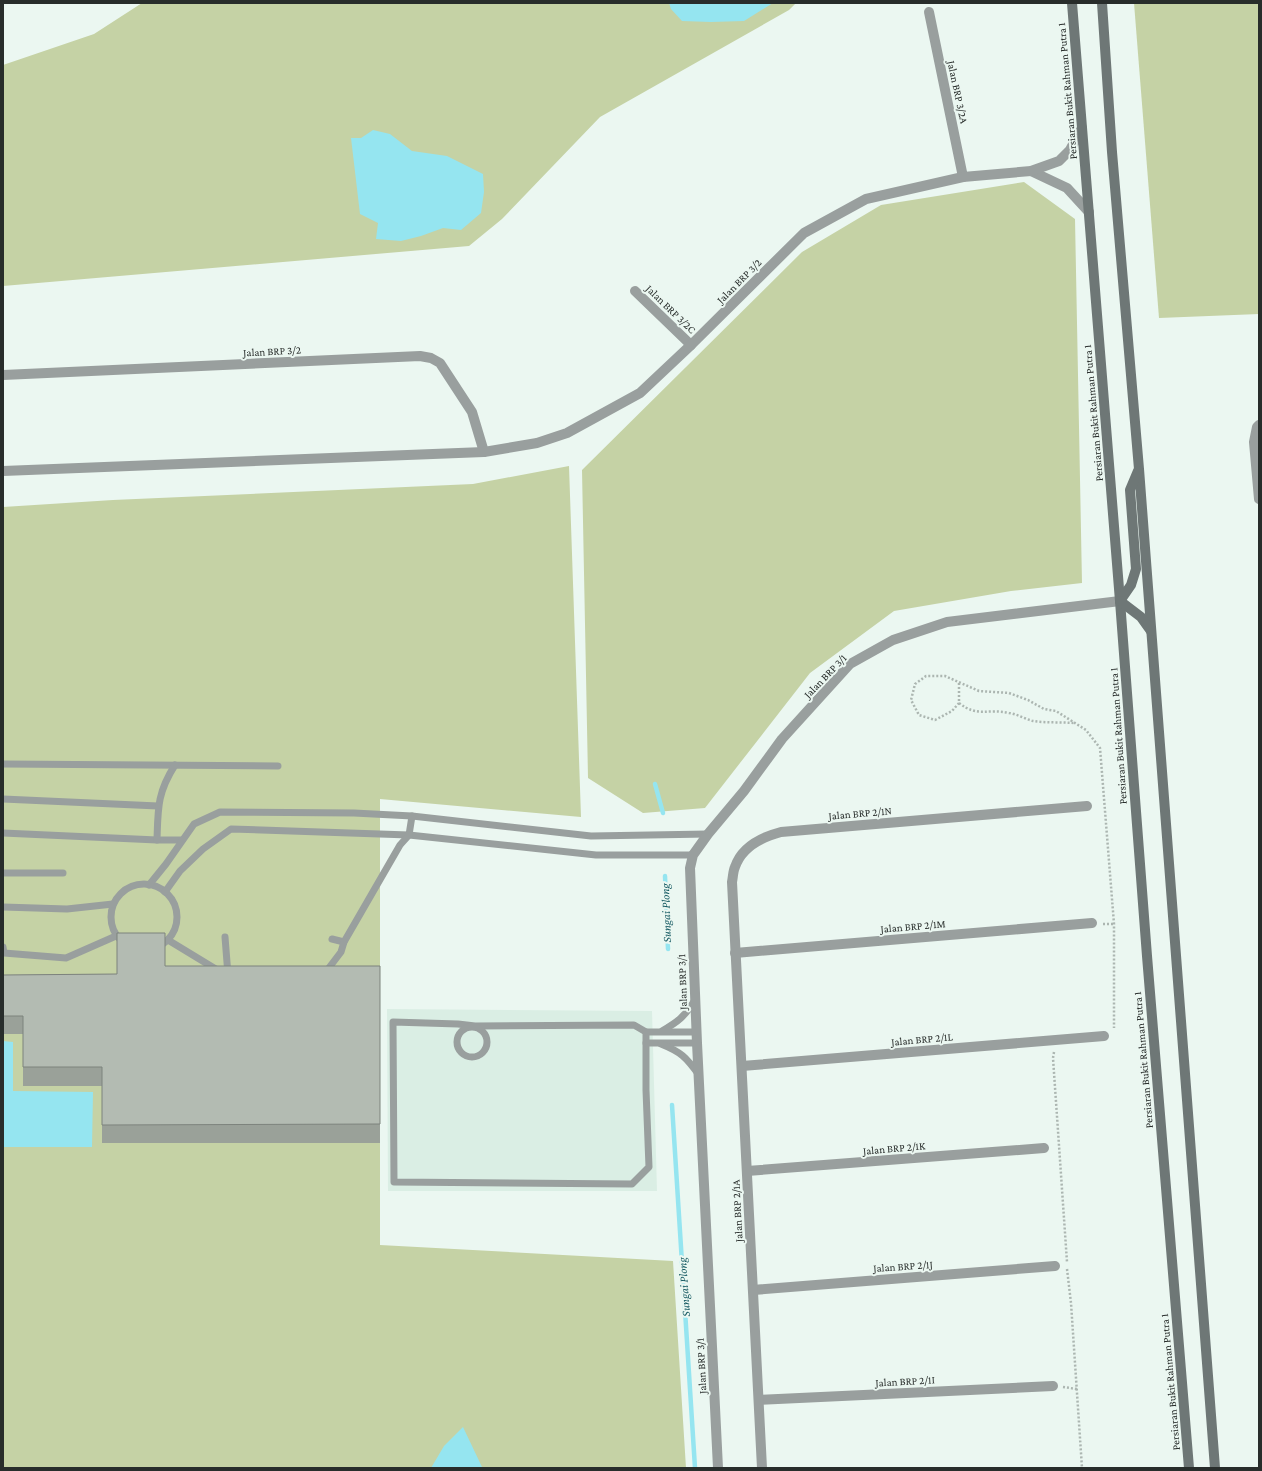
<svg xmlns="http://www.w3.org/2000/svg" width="1262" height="1471" viewBox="0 0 1262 1471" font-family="'Crimson Pro',serif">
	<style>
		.built { fill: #daeee4 }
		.green { fill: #c5d2a5 }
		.water { fill: #95e5f0 }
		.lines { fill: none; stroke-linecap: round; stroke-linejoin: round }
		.stream { stroke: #95e5f0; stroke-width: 4.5 }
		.path { stroke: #acb6b1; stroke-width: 2.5; stroke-dasharray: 2 2; stroke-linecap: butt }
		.service { stroke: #999f9e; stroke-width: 7 }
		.minor { stroke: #999f9e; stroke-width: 10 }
		.tertiary { stroke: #999f9e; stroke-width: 10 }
		.secondary { stroke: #6e7776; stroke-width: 10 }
		.wall { fill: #9aa199 }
		.building { fill: #b3bbb2; stroke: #7d837d }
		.labels { text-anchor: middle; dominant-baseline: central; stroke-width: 4; stroke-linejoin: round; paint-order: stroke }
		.street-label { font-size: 11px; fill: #282d2b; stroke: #ebf7f1 }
		.water-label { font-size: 12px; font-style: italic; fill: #175b63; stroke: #ebf7f1 }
	</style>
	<rect width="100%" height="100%" fill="#ebf7f1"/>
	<polygon class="built" points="387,1009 652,1011 657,1191 388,1191"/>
	<g class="green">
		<polygon points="142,3 796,3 789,10 600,117 502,219 469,246 3,286 3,65 94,34"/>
		<polygon points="1134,3 1259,3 1259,314 1159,318"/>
		<polygon points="1024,182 1075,219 1082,583 1011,591 894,611 810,673 705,808 643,813 588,778 582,470 802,252 881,205"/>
		<polygon points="569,466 581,817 380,799 380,1245 673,1261 686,1468 3,1468 3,507 113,500 473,484"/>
	</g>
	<g class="water">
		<polygon points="669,3 773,3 744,21 711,22 682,21 671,9"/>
		<polygon points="373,130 390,134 412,151 447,156 483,174 484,192 481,213 461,230 443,228 421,236 401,241 376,239 378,223 360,214 351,138 361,138"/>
		<polygon points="3,1041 13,1042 13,1091 93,1092 92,1147 3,1147"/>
		<polygon points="463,1427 482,1467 484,1468 431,1468 444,1446"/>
	</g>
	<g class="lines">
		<g class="stream">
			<polyline points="655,784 663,813"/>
			<polyline points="665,876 668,949"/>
			<polyline points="672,1105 695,1468"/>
		</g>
		<g class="path">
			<polyline points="959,683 959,703 952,711 935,720 919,715 911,700 915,684 926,676 945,676 979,691 1009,693 1028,700 1044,709 1056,711 1086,730 1100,748 1114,924 1114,1028"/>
			<path d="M 959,703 C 978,718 988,708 1009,713 C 1017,714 1025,719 1033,721 C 1046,723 1061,722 1074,723"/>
			<polyline points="1103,924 1114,924"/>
			<polyline points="1054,1052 1053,1058 1067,1262"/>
			<polyline points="1067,1269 1071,1303 1082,1468"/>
			<polyline points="1063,1387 1077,1389"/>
		</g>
		<g class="service">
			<polyline points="3,764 278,766"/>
			<polyline points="3,799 158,806"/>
			<polyline points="3,833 157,840 182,840"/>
			<path d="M 157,840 C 158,809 157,793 175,765"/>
			<polyline points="3,873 63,873"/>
			<circle cx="144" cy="917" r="33"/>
			<polyline points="149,885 166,864 194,824 220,812 354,813 412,816 591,836 708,834"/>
			<polyline points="165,892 180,871 203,849 231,829 409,835 596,855 693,855"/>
			<polyline points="3,907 67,909 113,904"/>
			<polyline points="225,937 228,975"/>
			<polyline points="332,939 344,942"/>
			<polyline points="168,940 219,971"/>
			<polyline points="3,947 4,953 66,958 116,936"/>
			<polyline points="325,973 341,952 344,942 400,845 409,835 412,816"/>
			<polygon points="393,1022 458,1024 475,1026 634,1025 646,1032 646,1090 649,1167 632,1184 394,1182"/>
			<circle cx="472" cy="1042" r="15"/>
			<path d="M 662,1031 C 679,1021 684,1017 695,1000"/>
			<polyline points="646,1032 697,1032"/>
			<polyline points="646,1043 697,1043"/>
			<path d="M 661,1044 C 681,1052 686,1057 699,1075"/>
		</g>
		<g class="minor">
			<polyline points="929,12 963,177"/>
			<polyline points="1031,171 1067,188 1089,212"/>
			<polyline points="635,291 691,345"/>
			<polyline points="3,375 420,356 431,358 440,363 472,412 484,452"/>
			<polyline points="1259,425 1257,427 1254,442 1259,499"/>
			<polyline points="3,471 484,452 537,443 567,433 640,393 691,345 804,233 866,199 963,177 1031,171 1059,161 1070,150 1082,128"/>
			<polyline points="735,953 1092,923"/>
			<polyline points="742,1066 1104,1036"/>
			<polyline points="747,1171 1044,1148"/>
			<polyline points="753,1290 1055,1266"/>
			<polyline points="759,1400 1053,1386"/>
			<path d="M 762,1468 L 732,882 C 733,877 733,871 735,867 C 742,846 762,837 781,832 L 1087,806"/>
		</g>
		<polyline class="tertiary" points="718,1468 697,1043 690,868 693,855 708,834 744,791 782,739 850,664 893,640 947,622 1120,601"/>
		<g class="secondary">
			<polyline points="1072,3 1120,601 1147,956 1189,1468"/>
			<polyline points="1102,3 1112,152 1139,469 1215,1468"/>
			<polyline points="1120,601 1131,585 1136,569 1130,490 1138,471"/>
			<polyline points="1120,601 1141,617 1151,631"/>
		</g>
	</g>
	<polygon class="wall" points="165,966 380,966 380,1143 102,1143 102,1086 23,1086 23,1034 3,1034 3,975 117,974"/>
	<polygon class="building" points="117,933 165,933 165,966 380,966 380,1124 102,1125 102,1067 23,1067 23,1016 3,1016 3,975 117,974"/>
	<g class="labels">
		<g class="street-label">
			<text transform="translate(1067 91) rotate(-95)">Persiaran Bukit Rahman Putra 1</text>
			<text transform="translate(958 92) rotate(78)">Jalan BRP 3/2A</text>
			<text transform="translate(739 281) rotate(-45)">Jalan BRP 3/2</text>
			<text transform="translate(671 309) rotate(44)">Jalan BRP 3/2C</text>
			<text transform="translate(272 351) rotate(-3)">Jalan BRP 3/2</text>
			<text transform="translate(1093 413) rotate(-95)">Persiaran Bukit Rahman Putra 1</text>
			<text transform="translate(825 676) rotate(-46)">Jalan BRP 3/1</text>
			<text transform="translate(1118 736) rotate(-94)">Persiaran Bukit Rahman Putra 1</text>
			<text transform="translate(860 813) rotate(-5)">Jalan BRP 2/1N</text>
			<text transform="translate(913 926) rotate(-5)">Jalan BRP 2/1M</text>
			<text transform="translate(682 982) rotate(-92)">Jalan BRP 3/1</text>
			<text transform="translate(922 1039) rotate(-5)">Jalan BRP 2/1L</text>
			<text transform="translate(1143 1060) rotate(-95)">Persiaran Bukit Rahman Putra 1</text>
			<text transform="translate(894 1148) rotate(-5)">Jalan BRP 2/1K</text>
			<text transform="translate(737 1211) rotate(-93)">Jalan BRP 2/1A</text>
			<text transform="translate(903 1266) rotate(-4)">Jalan BRP 2/1J</text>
			<text transform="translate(701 1366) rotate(-93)">Jalan BRP 3/1</text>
			<text transform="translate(905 1381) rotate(-3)">Jalan BRP 2/1I</text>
			<text transform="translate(1170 1382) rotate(-95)">Persiaran Bukit Rahman Putra 1</text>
		</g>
		<g class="water-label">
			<text transform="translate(666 913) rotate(-92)">Sungai Plong</text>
			<text transform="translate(684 1287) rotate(-94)">Sungai Plong</text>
		</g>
	</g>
	<rect width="1262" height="1471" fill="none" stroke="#282d2b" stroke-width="8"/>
</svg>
